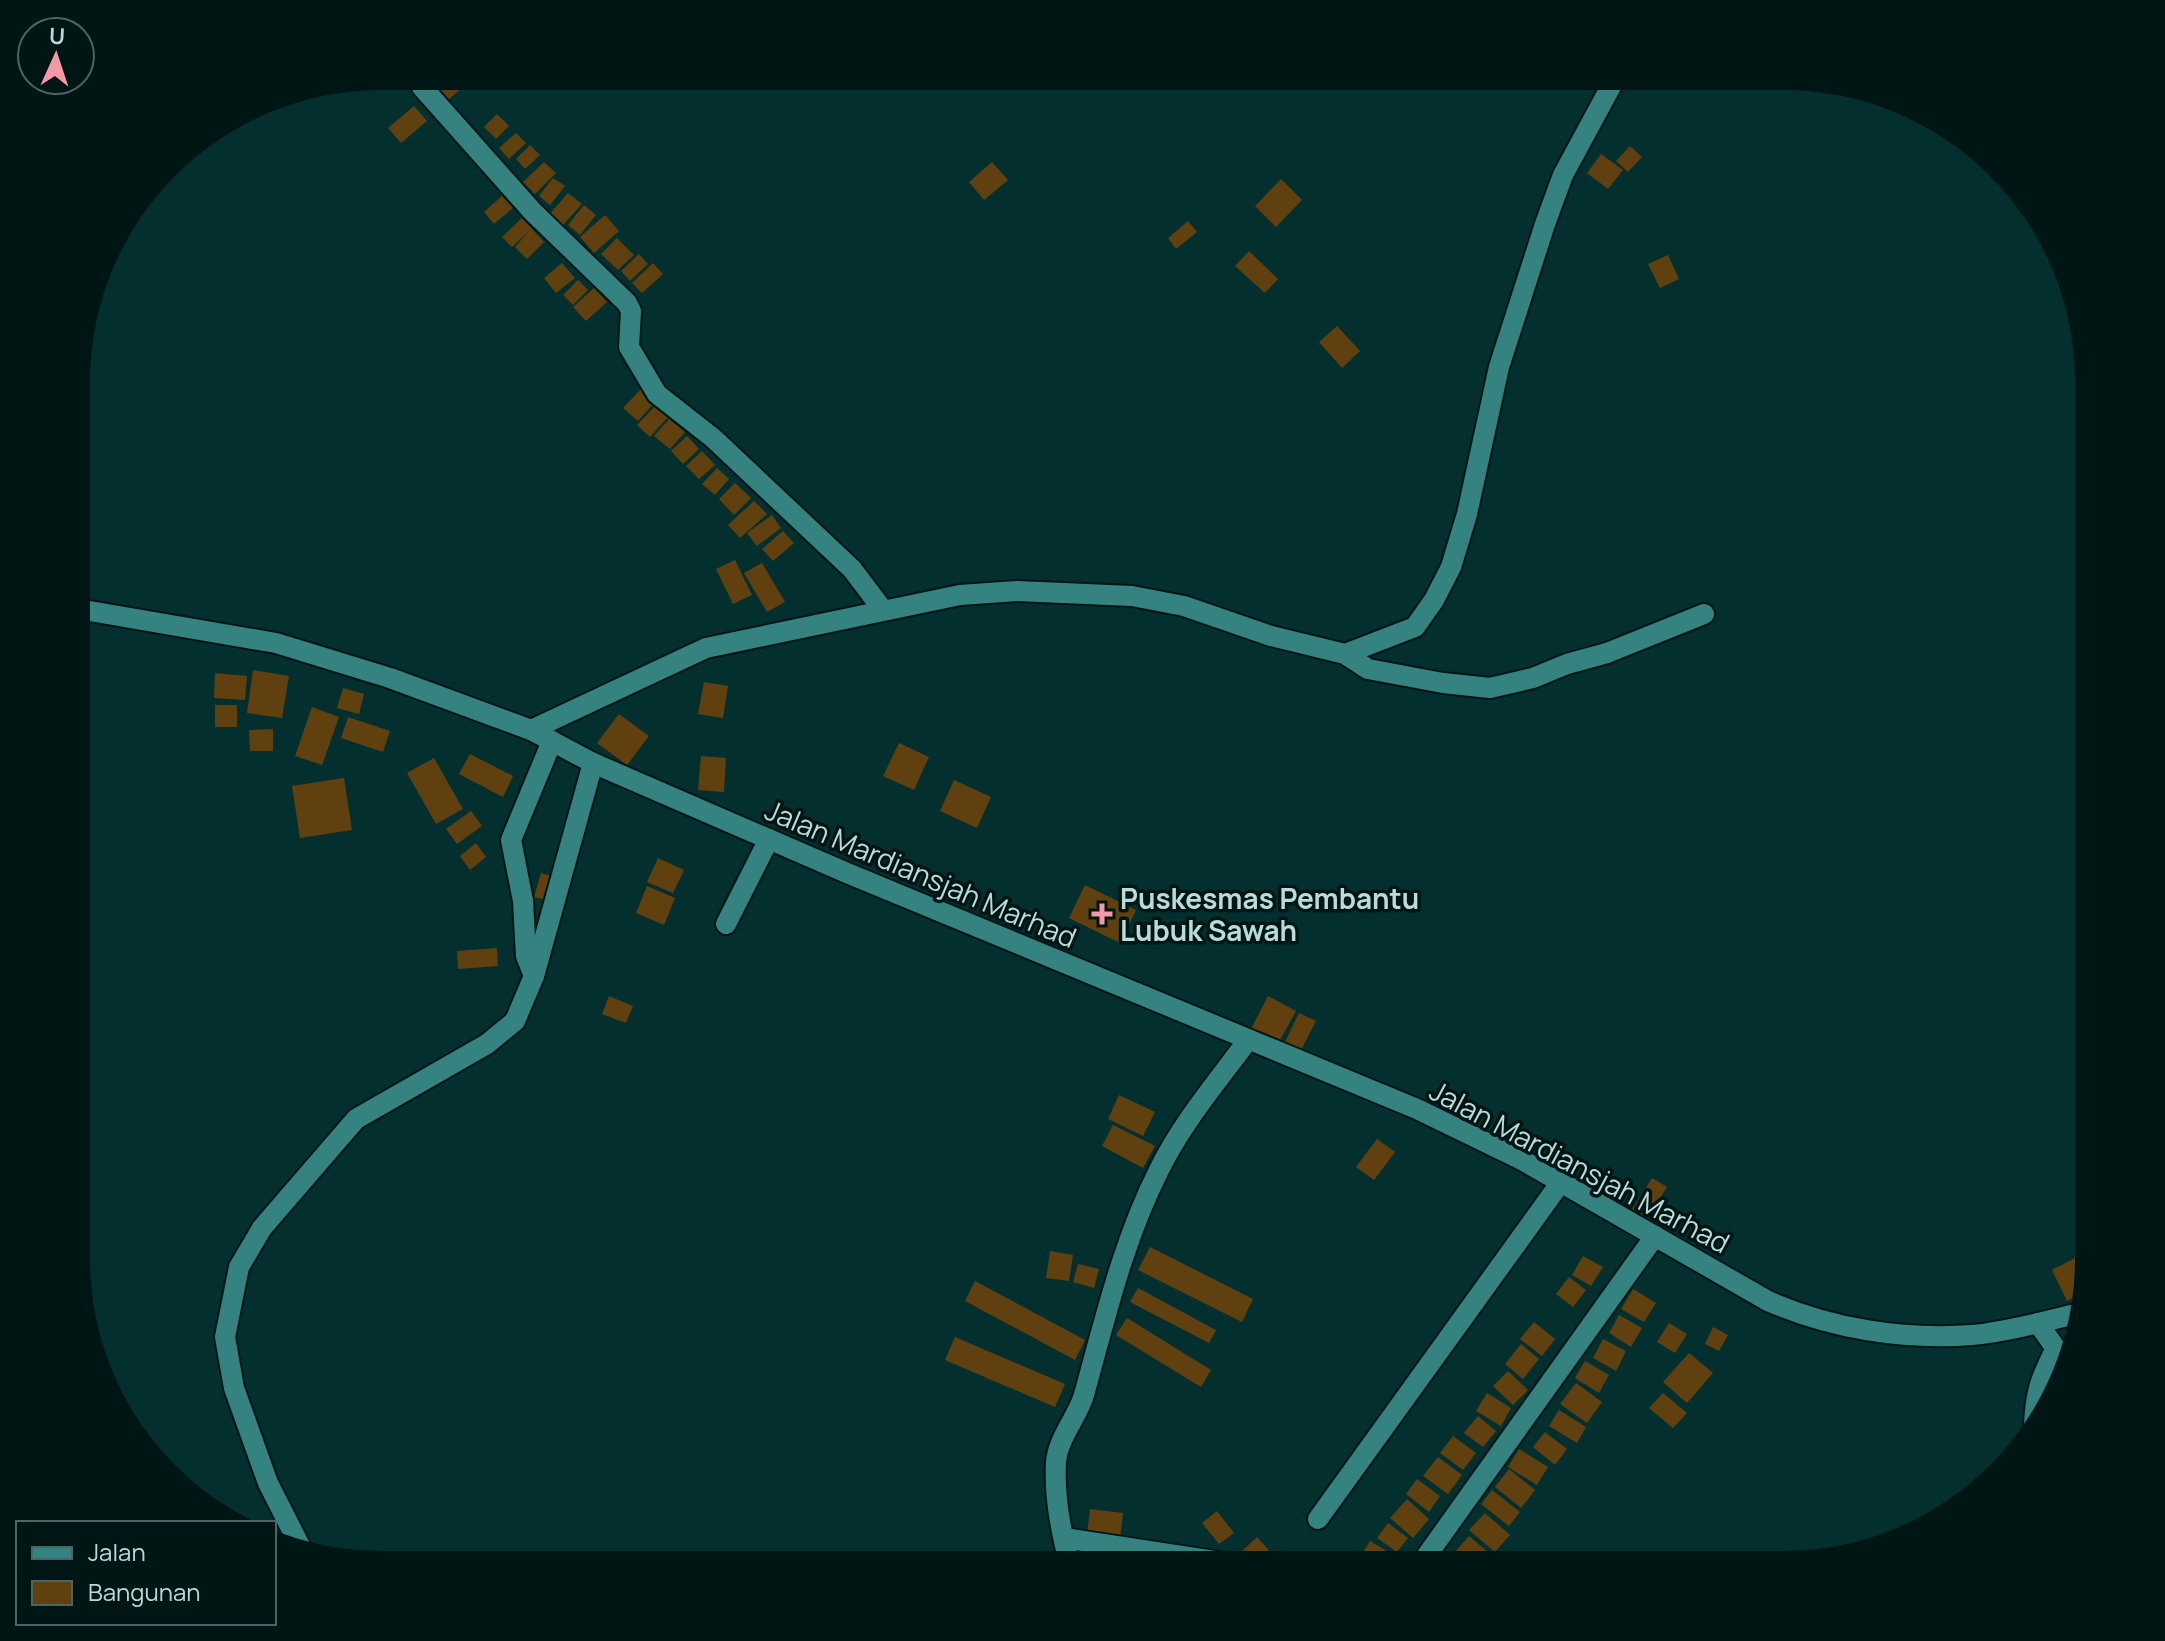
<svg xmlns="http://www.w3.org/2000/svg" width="2165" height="1641" viewBox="0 0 2165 1641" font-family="Manrope,sans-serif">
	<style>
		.building { fill: #61400f }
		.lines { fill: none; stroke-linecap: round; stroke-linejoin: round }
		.minor-casing { stroke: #001615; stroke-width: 24 }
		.minor { stroke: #348380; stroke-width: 20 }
		.poi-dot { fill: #f49aa5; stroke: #001615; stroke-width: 3 }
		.labels { text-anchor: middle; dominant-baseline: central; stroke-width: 7; stroke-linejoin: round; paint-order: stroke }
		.street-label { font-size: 28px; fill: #b8dcda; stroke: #001615 }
		.poi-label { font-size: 28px; font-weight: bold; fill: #b8dcda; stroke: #001615; text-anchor: start }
	</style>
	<rect width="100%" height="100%" fill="#03302f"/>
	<g class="building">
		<polygon points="448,76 465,76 470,81 448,100 436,86"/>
		<polygon points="414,106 427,121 401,143 388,128"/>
		<polygon points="497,114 509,126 496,139 484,127"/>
		<polygon points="516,133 526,143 509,159 499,148"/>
		<polygon points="530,145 540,155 525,169 516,159"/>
		<polygon points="1630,146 1642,157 1628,172 1616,161"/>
		<polygon points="1601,154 1623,170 1608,189 1587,173"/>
		<polygon points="544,162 556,173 535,194 523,182"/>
		<polygon points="992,162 1008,180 984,200 969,182"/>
		<polygon points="553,178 565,186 550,205 539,196"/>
		<polygon points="1281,179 1302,200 1276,227 1255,206"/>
		<polygon points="568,193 582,204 561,227 548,216"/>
		<polygon points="502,196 513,208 494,224 484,212"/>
		<polygon points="584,205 596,215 580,235 568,225"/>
		<polygon points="605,215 619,231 594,253 580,237"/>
		<polygon points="522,218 544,242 527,259 515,247 529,231 512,247 502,237"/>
		<polygon points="1188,221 1197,232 1176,249 1168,238"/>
		<polygon points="617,238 634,255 618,270 601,254"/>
		<polygon points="1249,251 1278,279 1265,293 1235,266"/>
		<polygon points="639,254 648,264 630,281 621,271"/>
		<polygon points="1668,255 1679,279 1660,288 1648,264"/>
		<polygon points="562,263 575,278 556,293 544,278"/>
		<polygon points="653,263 663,274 642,293 632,283"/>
		<polygon points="578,280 588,290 573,305 563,295"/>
		<polygon points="594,288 607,302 586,321 573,307"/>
		<polygon points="1337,326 1360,351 1342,368 1319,342"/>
		<polygon points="642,388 656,401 638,421 623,408"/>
		<polygon points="656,405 668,417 650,437 637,425"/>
		<polygon points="669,419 685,432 670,449 654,436"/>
		<polygon points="687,436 699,449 683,464 671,451"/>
		<polygon points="702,451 715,465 699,479 686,466"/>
		<polygon points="717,468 729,479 715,495 702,484"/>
		<polygon points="735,483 751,498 734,515 719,499"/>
		<polygon points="754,501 767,514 740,538 728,525"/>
		<polygon points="772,515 781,528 757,546 747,533"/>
		<polygon points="783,531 794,543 773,561 762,549"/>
		<polygon points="735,560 752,595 733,604 716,569"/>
		<polygon points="762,563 785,602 767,612 744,573"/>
		<polygon points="253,670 289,676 282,718 247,713"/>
		<polygon points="215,673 247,676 245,700 214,698"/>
		<polygon points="704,682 728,686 723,718 698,714"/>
		<polygon points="343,688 364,694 359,714 337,708"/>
		<rect x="215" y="705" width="22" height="22"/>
		<polygon points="312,707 339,717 322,765 295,756"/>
		<polygon points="619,714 649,736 627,765 597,743"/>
		<polygon points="348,717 390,731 383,752 341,738"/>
		<polygon points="273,729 273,751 250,751 249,730"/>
		<polygon points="899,743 929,757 914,790 883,776"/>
		<polygon points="470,754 513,776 503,797 459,774"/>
		<polygon points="701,756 726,758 724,792 698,790"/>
		<polygon points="434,758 463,809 436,824 407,773"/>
		<polygon points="344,778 352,830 300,838 292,786"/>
		<polygon points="954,780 991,797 977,828 940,811"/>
		<polygon points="471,811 482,826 457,844 446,829"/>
		<polygon points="476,843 486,857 470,870 460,856"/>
		<polygon points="658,858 684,870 673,893 647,882"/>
		<polygon points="541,873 557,878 549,901 534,897"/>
		<polygon points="1085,885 1136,910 1120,943 1069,918"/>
		<polygon points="647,886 675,898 664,925 636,913"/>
		<polygon points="497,948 498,966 458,969 457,951"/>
		<polygon points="609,996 633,1006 626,1023 602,1014"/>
		<polygon points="1268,996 1296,1011 1278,1044 1251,1029"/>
		<polygon points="1299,1013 1316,1021 1299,1054 1283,1046"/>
		<polygon points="1119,1095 1155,1112 1143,1136 1108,1119"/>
		<polygon points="1113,1125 1155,1146 1143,1168 1102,1146"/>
		<polygon points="1377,1139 1395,1152 1374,1180 1356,1167"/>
		<polygon points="1652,1178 1667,1187 1647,1219 1632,1210"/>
		<polygon points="1150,1247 1253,1299 1242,1322 1138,1270"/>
		<polygon points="1050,1251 1073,1255 1069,1281 1046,1278"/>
		<polygon points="1583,1256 1603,1267 1591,1286 1572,1275"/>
		<polygon points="2075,1258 2087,1283 2085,1292 2067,1301 2052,1270"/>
		<polygon points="1078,1264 1099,1269 1094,1288 1073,1282"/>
		<polygon points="1569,1277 1586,1290 1573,1307 1556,1294"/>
		<polygon points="975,1281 1085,1340 1075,1360 965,1301"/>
		<polygon points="1138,1288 1216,1330 1209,1343 1130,1302"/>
		<polygon points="1633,1289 1656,1303 1644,1322 1621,1309"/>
		<polygon points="1619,1315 1642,1328 1631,1347 1609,1333"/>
		<polygon points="1127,1318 1211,1370 1201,1387 1116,1335"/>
		<polygon points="1534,1322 1555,1339 1542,1356 1520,1339"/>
		<polygon points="1669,1323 1687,1334 1675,1353 1657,1342"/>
		<polygon points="1713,1327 1728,1335 1719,1351 1705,1344"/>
		<polygon points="955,1337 1065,1384 1055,1407 945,1360"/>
		<polygon points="1603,1339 1626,1351 1616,1371 1593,1358"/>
		<polygon points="2074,1339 2069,1363 2063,1342"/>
		<polygon points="1521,1344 1539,1359 1523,1379 1505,1364"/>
		<polygon points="1689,1353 1713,1373 1687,1403 1663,1382"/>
		<polygon points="1585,1361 1609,1375 1599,1393 1575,1378"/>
		<polygon points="1508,1371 1528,1390 1513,1405 1493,1386"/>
		<polygon points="1576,1383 1602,1402 1587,1423 1560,1404"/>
		<polygon points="1487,1393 1511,1408 1501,1426 1476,1411"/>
		<polygon points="1663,1393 1687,1413 1673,1428 1649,1408"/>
		<polygon points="1559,1410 1586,1427 1577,1443 1549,1426"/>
		<polygon points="1478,1416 1496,1431 1483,1447 1464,1433"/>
		<polygon points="1545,1432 1567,1449 1555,1465 1533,1447"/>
		<polygon points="1453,1436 1476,1453 1463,1470 1440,1453"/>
		<polygon points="1519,1449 1548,1467 1537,1485 1508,1467"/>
		<polygon points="1438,1457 1462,1475 1448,1494 1423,1476"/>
		<polygon points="1509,1469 1535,1490 1521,1508 1495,1487"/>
		<polygon points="1417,1479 1440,1496 1429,1512 1406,1494"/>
		<polygon points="1492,1490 1520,1512 1509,1526 1481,1504"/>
		<polygon points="1407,1499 1429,1519 1413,1538 1390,1518"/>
		<polygon points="1090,1509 1123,1513 1120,1538 1087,1535"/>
		<polygon points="1217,1511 1234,1533 1219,1544 1202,1523"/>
		<polygon points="1485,1513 1510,1535 1495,1552 1469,1530"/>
		<polygon points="1388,1523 1408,1538 1397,1552 1377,1538"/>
		<polygon points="1469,1536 1490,1554 1481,1565 1467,1565 1454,1553"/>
		<polygon points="1257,1537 1274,1556 1264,1565 1227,1565"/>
		<polygon points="1370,1541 1392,1554 1386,1565 1366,1565 1358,1561"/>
	</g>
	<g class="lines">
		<defs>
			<g id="minor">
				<polyline points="422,87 533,212 627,303 631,311 629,347 657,394 713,438 852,569 883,610"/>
				<path d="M 78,609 L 276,643 L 390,678 L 531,730 L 593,763 L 847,873 L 1417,1109 L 1522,1160 L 1768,1301 C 1832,1329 1903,1340 1972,1335 C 2008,1332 2045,1321 2080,1313"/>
				<polyline points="1345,654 1415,627 1434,600 1451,567 1467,514 1499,367 1545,224 1563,175 1616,77"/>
				<polyline points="531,730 706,648 960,595 1017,591 1132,596 1184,606 1271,636 1345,654 1368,669 1443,683 1490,688 1533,678 1567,664 1607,653 1704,614"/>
				<polyline points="726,924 769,839"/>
				<polyline points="534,976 526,956 523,901 511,840 552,741"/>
				<polyline points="2038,1323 2068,1366"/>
				<path d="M 2034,1426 C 2035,1394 2040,1379 2055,1350"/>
				<polyline points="1318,1519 1561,1182"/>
				<polyline points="1064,1538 1221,1562"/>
				<polyline points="302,1550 268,1483 234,1388 225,1337 239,1267 262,1228 356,1119 487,1044 515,1021 534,976 593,763"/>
				<path d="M 1070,1565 C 1061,1533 1054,1496 1056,1462 C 1058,1438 1077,1418 1084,1395 C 1105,1319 1123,1241 1159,1170 C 1182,1123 1217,1082 1248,1040"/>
				<polyline points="1420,1565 1655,1236"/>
			</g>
		</defs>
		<use href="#minor" class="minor-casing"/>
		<use href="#minor" class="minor"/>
	</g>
	<path class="poi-dot" d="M1098 902h8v8h8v8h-8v8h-8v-8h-8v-8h8z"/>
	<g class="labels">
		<g class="street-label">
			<text transform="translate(921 873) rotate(23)">Jalan Mardiansjah Marhad</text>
			<text transform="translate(1580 1166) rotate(28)">Jalan Mardiansjah Marhad</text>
		</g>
		<g class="poi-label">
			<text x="1120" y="898">Puskesmas Pembantu<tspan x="1120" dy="32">Lubuk Sawah</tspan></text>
		</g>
	</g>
	<path d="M0 0H2165V1641H0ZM382 90H1783A292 292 0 0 1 2075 382V1259A292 292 0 0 1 1783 1551H382A292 292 0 0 1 90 1259V382A292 292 0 0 1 382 90Z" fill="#001615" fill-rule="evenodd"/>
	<rect x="16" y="1521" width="260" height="104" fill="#001615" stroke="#4a6564" stroke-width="2"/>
	<rect x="32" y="1547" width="40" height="12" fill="#348380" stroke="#4a6564" stroke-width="2"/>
	<text x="88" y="1561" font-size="24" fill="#b8dcda">Jalan</text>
	<rect x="32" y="1581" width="40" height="24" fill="#61400f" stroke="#4a6564" stroke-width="2"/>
	<text x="88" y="1601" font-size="24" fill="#b8dcda">Bangunan</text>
	<g transform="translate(56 56) rotate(3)"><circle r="38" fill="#001615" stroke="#4a6564" stroke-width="2"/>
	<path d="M0-6L14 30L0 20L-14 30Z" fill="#f49aa5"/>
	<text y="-12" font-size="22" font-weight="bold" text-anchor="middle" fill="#b8dcda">U</text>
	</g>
</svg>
